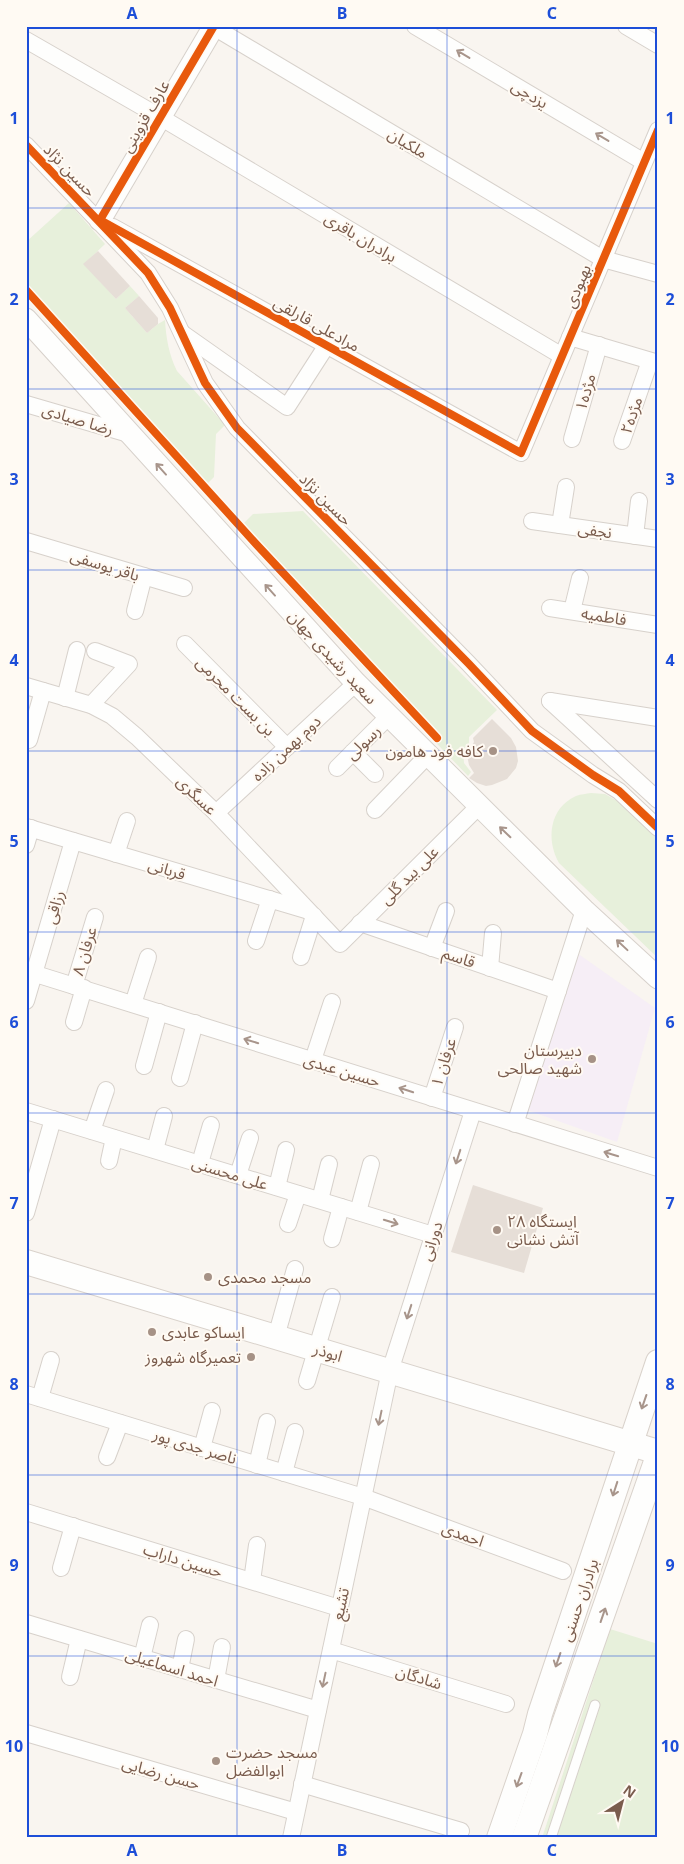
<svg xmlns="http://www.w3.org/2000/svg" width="684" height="1864" viewBox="0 0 684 1864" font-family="'Noto Sans','Noto Sans Arabic',sans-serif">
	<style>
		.education { fill: #f6eef6 }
		.green { fill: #e7f0db }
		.building { fill: #e6ded7 }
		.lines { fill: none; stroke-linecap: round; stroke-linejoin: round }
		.service-casing { stroke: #d7d1cb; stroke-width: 11 }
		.minor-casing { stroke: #d7d1cb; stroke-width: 18 }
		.tertiary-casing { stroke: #d7d1cb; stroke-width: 23 }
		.secondary-casing { stroke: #d9d2cb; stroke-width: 26 }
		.service { stroke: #fefefd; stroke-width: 9 }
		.minor { stroke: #fefefd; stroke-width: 16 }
		.tertiary { stroke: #fefefd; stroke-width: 21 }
		.secondary { stroke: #fefefd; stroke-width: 24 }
		.cycleway-casing { stroke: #fffaf3; stroke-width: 11 }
		.cycleway { stroke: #e8590c; stroke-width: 8 }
		.oneway { stroke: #a8958b }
		.grid { fill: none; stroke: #1d4ed8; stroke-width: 1; stroke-opacity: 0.55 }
		.poi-dot { fill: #a69286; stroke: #fffaf3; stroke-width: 2 }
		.labels { text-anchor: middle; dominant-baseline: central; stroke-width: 4; stroke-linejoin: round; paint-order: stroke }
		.street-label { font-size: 16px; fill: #7a5c4d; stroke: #fffaf3 }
		.poi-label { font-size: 16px; fill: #7a5c4d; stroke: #fffaf3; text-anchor: start }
		.neatline { fill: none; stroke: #1d4ed8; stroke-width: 2 }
		.grid-label { font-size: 16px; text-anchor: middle; font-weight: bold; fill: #1d4ed8 }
	</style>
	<rect width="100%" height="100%" fill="#f9f5f0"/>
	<polygon class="education" points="577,953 655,1008 617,1142 527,1110"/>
	<g class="green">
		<path d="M 69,203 L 105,244 L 84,264 L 116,299 L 130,286 L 139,296 L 125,308 L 147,333 L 158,324 L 165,320 C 166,338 169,355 177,371 L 225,425 L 216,434 L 214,477 L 201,490 L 26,298 L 26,242 Z"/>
		<polygon points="303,511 497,710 469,737 469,743 463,750 464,763 471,772 468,776 362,666 237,530 253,514"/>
		<path d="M 591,793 L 605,794 L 619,802 L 658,839 L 658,958 L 559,863 C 546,840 549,808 576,796 C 581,794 586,794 591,793 Z"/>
		<polygon points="610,1629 658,1644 658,1838 542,1838"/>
	</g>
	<g class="building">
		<polygon points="98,251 130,286 116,299 83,264"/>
		<polygon points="139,296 158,318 158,324 147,333 125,308"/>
		<polygon points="492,719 511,738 516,747 518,761 516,768 507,779 492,785 486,786 477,783 469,778 474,773 469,765 467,755 474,742 473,738"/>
		<polygon points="473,1185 543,1208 524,1273 451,1252"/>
	</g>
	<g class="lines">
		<defs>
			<polyline id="service" points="551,1838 595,1705"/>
			<g id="minor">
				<polyline points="212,26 603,259 658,274"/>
				<polyline points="415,26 644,162"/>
				<polyline points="626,26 658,45"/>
				<polyline points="26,40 160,117 562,356"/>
				<polyline points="26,145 148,273 170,308 205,383 237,428 468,663 532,731 593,775 619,791 658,828"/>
				<polyline points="113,227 521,453 658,130"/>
				<polyline points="182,333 287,407 327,345"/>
				<polyline points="570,337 658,363"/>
				<polyline points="26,404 129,434"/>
				<polyline points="572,439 599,345"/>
				<polyline points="622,441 650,361"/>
				<polyline points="532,521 658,539"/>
				<polyline points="560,525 566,487"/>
				<polyline points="635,536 639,501"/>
				<polyline points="26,541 184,588"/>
				<polyline points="550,608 658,625"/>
				<polyline points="135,611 144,576"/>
				<polyline points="572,611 580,578"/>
				<polyline points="185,644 287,747"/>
				<polyline points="26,686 91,705 112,716 137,737 216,813 340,944 479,806"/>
				<polyline points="65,698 77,650"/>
				<polyline points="550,701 658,800"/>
				<polyline points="550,701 658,718"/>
				<polyline points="91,705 129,664 95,651"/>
				<polyline points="29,740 43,691"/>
				<polyline points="353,752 375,774"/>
				<polyline points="337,768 389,716"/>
				<polyline points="375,810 428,755"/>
				<polyline points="216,813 356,683"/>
				<polyline points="26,827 306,910"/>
				<polyline points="26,845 31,828"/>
				<polyline points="116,854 127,821"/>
				<polyline points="360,923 558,991"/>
				<polyline points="256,941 270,899"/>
				<polyline points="432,948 446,911"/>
				<polyline points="301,957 314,916"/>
				<polyline points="490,968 493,933"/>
				<polyline points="26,971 658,1168"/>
				<polyline points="74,986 95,917"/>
				<polyline points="26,1001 73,841"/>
				<polyline points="133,1004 148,957"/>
				<polyline points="74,1022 84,988"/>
				<polyline points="313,1060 332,1002"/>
				<polyline points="144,1066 159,1012"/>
				<polyline points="180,1078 195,1023"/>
				<polyline points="432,1098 455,1027"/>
				<polyline points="26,1111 433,1235"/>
				<polyline points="515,1124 584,910"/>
				<polyline points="92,1131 106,1090"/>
				<polyline points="155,1150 164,1116"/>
				<polyline points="109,1161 114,1138"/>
				<polyline points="200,1163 211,1125"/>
				<polyline points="238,1175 250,1138"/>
				<polyline points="277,1187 286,1150"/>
				<polyline points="320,1200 329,1164"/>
				<polyline points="358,1212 371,1164"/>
				<polyline points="26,1213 53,1119"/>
				<polyline points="288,1224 298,1194"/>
				<polyline points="332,1239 341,1207"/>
				<polyline points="276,1337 295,1269"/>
				<polyline points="307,1381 332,1297"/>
				<polyline points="26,1394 363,1497 563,1571"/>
				<polyline points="40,1398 51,1360"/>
				<polyline points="202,1448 212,1411"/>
				<polyline points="107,1457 120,1423"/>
				<polyline points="257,1465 267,1422"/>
				<polyline points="284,1473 295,1432"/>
				<polyline points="26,1512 339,1608"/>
				<polyline points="61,1568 73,1526"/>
				<polyline points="252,1581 257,1545"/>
				<polyline points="26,1623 318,1710"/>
				<polyline points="331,1650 506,1704"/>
				<polyline points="142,1658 150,1625"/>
				<polyline points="180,1669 186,1639"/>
				<polyline points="70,1677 79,1639"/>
				<polyline points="216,1680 222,1647"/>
				<polyline points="26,1733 296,1812"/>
				<polyline points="302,1784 461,1831"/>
				<polyline points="291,1838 390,1371 473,1111"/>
			</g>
			<g id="tertiary">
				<polyline points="100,220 214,26"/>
				<polyline points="26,319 356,683 584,910 658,978"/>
			</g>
			<g id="secondary">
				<polyline points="26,1262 658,1452"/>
				<polyline points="499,1838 535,1734 540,1714 658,1362"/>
				<polyline points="524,1838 658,1456"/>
			</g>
		</defs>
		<use href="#service" class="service-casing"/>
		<use href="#minor" class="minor-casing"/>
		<use href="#tertiary" class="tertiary-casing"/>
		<use href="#secondary" class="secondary-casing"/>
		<use href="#service" class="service"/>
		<use href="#minor" class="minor"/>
		<use href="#tertiary" class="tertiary"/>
		<use href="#secondary" class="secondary"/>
		<defs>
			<g id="cycleway">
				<polyline points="214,26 100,220 521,453 658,130"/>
				<polyline points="26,145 148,273 170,308 205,383 237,428 468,663 532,731 593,775 619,791 658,828"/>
				<polyline points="26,290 257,545 437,738"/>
			</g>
		</defs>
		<use href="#cycleway" class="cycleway-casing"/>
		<use href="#cycleway" class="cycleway"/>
	</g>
	<defs><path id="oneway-shaft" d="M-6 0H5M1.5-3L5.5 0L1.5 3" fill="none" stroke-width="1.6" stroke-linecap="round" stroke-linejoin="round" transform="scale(1.25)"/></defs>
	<g class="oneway">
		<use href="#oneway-shaft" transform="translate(463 54) rotate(-149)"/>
		<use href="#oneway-shaft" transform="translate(602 137) rotate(-149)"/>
		<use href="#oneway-shaft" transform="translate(161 469) rotate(-132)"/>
		<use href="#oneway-shaft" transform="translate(270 590) rotate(-132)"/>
		<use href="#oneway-shaft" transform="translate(505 832) rotate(-136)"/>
		<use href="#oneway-shaft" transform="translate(622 945) rotate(-137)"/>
		<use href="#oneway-shaft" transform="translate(251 1041) rotate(-163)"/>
		<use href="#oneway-shaft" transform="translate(406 1090) rotate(-162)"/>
		<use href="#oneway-shaft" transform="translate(611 1154) rotate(-163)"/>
		<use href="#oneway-shaft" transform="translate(458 1157) rotate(108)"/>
		<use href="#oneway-shaft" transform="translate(391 1222) rotate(17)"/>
		<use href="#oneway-shaft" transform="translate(409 1312) rotate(108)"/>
		<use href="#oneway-shaft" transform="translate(644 1402) rotate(109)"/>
		<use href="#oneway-shaft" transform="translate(380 1418) rotate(102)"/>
		<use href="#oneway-shaft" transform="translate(615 1489) rotate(108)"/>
		<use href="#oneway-shaft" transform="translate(603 1615) rotate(-71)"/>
		<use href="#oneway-shaft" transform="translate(558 1660) rotate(109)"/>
		<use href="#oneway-shaft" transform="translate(324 1680) rotate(102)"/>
		<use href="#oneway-shaft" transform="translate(519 1780) rotate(110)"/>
	</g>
	<path class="grid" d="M 237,26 L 237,1838M 447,26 L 447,1838M 26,208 L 658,208M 26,389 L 658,389M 26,570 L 658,570M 26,751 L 658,751M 26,932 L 658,932M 26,1113 L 658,1113M 26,1294 L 658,1294M 26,1475 L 658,1475M 26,1656 L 658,1656"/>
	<g class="poi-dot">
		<circle cx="493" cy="751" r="5"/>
		<circle cx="592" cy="1059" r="5"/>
		<circle cx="497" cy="1230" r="5"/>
		<circle cx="208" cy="1277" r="5"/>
		<circle cx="152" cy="1332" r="5"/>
		<circle cx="251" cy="1357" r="5"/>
		<circle cx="216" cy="1761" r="5"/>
	</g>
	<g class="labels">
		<g class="street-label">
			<text transform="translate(530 94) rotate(31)">یزدچی</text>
			<text transform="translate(145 116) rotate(-60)">عارف قزوینی</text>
			<text transform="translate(408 143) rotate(31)">ملکیان</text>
			<text transform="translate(70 170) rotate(46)">حسین نژاد</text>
			<text transform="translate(361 237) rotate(31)">برادران باقری</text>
			<text transform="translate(577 286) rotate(-67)">بهبودی</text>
			<text transform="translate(317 324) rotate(29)">مرادعلی قارلقی</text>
			<text transform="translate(585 392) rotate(-74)">مژده۱</text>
			<text transform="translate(631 415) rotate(-71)">مژده۲</text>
			<text transform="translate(78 419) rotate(17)">رضا صیادی</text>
			<text transform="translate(326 499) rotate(45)">حسین نژاد</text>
			<text transform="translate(595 530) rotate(8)">نجفی</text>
			<text transform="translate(105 565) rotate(17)">باقر یوسفی</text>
			<text transform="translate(604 616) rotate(9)">فاطمیه</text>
			<text transform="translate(333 657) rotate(47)">سعید رشیدی جهان</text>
			<text transform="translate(236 696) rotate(45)">بن بست محرمی</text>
			<text transform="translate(363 742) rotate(-44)">رسولی</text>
			<text transform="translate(286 748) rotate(-43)">دوم بهمن زاده</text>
			<text transform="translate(197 795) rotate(44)">عسگری</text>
			<text transform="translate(167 869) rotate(17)">قربانی</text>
			<text transform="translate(409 875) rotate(-45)">علی بید گلی</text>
			<text transform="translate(54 907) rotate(-74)">رزاقی</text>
			<text transform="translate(84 951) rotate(-73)">عرفان ۸</text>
			<text transform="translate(459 957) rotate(19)">قاسم</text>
			<text transform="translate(443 1062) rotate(-72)">عرفان ۱</text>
			<text transform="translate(342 1070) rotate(17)">حسین عبدی</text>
			<text transform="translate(230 1173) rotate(17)">علی محسنی</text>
			<text transform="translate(431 1241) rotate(-72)">دورانی</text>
			<text transform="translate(328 1352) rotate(17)">ابوذر</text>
			<text transform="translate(195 1446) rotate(17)">ناصر جدی پور</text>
			<text transform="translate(463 1534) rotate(20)">احمدی</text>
			<text transform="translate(183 1560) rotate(17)">حسین داراب</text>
			<text transform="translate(579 1600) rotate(-71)">برادران حسنی</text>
			<text transform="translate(340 1604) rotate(-78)">تشیع</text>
			<text transform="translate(172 1667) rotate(17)">احمد اسماعیلی</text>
			<text transform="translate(419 1677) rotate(17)">شادگان</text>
			<text transform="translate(161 1773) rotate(16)">حسن رضایی</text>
		</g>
		<g class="poi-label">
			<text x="483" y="751" text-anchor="end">کافه فود هامون</text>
			<text x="582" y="1050" text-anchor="end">دبیرستان<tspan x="582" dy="18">شهید صالحی</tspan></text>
			<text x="507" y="1221">ایستگاه ۲۸<tspan x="507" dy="18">آتش نشانی</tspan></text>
			<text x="218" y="1277">مسجد محمدی</text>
			<text x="162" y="1332">ایساکو عابدی</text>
			<text x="241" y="1357" text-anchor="end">تعمیرگاه شهروز</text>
			<text x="226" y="1752">مسجد حضرت<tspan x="226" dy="18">ابوالفضل</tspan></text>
		</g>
	</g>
	<rect width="684" height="1864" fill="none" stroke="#fffaf3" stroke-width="55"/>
	<g transform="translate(622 1802) rotate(36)" stroke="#fffaf3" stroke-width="4" paint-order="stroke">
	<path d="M0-4L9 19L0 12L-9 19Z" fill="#7a5c4d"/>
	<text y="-8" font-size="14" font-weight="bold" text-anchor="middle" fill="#7a5c4d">N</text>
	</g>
	<rect x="28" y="28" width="628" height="1808" class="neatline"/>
	<g class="grid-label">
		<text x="132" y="19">A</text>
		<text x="342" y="19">B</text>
		<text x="552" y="19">C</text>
		<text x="14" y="124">1</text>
		<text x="670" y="124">1</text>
		<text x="14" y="305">2</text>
		<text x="670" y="305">2</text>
		<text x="14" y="485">3</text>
		<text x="670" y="485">3</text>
		<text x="14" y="666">4</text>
		<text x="670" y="666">4</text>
		<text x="14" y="847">5</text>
		<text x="670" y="847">5</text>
		<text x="14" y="1028">6</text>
		<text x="670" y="1028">6</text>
		<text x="14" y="1209">7</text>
		<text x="670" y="1209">7</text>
		<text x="14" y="1390">8</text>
		<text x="670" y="1390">8</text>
		<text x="14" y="1571">9</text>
		<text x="670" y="1571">9</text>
		<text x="14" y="1752">10</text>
		<text x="670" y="1752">10</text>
		<text x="132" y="1856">A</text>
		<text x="342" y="1856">B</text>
		<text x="552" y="1856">C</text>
	</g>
</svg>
